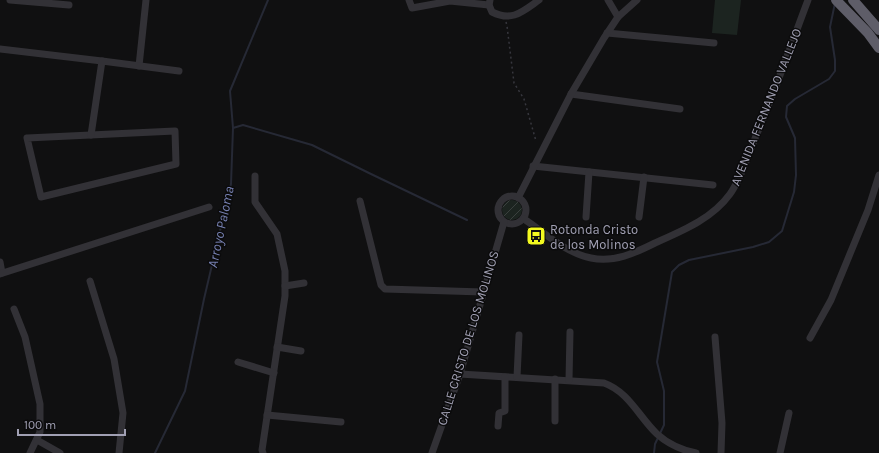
<svg xmlns="http://www.w3.org/2000/svg" width="879" height="453" viewBox="0 0 879 453" font-family="Karla,sans-serif">
	<style>
		.garden { fill: url(#garden-furrows) }
		.pitch { fill: #1c2420 }
		.lines { fill: none; stroke-linecap: round; stroke-linejoin: round }
		.stream { stroke: #262935; stroke-width: 2 }
		.path { stroke: #37373e; stroke-width: 1.5; stroke-dasharray: 2 3; stroke-linecap: butt }
		.minor { stroke: #323136; stroke-width: 7 }
		.highway { stroke: #5e5d68; stroke-width: 10 }
		.labels { text-anchor: middle; dominant-baseline: central; stroke-width: 3; stroke-linejoin: round; paint-order: stroke }
		.street-label { font-size: 13px; fill: #a1a0b3; stroke: #0b0b0c }
		.poi-label { font-size: 13px; fill: #a1a0b3; stroke: #0b0b0c; text-anchor: start }
		.water-label { font-size: 14px; font-style: italic; fill: #757fb0; stroke: #0b0b0c }
	</style>
	<defs>
		<pattern id="garden-furrows" width="10" height="10" patternUnits="userSpaceOnUse"><rect width="10" height="10" fill="#1c2420"/><path d="M-1 1l2-2M0 10L10 0M9 11l2-2" fill="none" stroke="#3a403e"/></pattern>
	</defs>
	<rect width="100%" height="100%" fill="#101011"/>
	<circle class="garden" cx="512" cy="210" r="10"/>
	<polygon class="pitch" points="715,0 741,0 737,35 712,33"/>
	<g class="lines">
		<g class="stream">
			<polyline points="233,128 243,125 312,145 371,174 467,220"/>
			<polyline points="155,453 185,391 204,299 231,184 233,128 230,91 268,0"/>
			<polyline points="654,453 655,444 664,425 664,391 657,362 672,272 679,265 689,260 753,247 769,242 782,231 794,192 796,175 795,138 786,117 787,106 795,99 829,79 835,71 835,60 830,27 835,3"/>
		</g>
		<polyline class="path" points="506,22 507,26 514,83 524,99 536,141"/>
		<g class="minor">
			<polyline points="10,0 69,5"/>
			<polyline points="409,0 412,8 450,1 489,5"/>
			<path d="M 490,0 L 489,5 L 492,12 C 512,22 522,12 539,0"/>
			<polyline points="608,0 618,17"/>
			<polyline points="607,33 714,43"/>
			<polyline points="0,49 102,61"/>
			<polyline points="139,66 146,0"/>
			<polyline points="571,94 680,109"/>
			<polygon points="175,131 176,164 41,197 27,138"/>
			<polyline points="91,135 102,61 179,71"/>
			<polyline points="533,166 713,185"/>
			<polyline points="255,176 255,202 277,234 285,271 285,296 262,450 263,453"/>
			<circle cx="512" cy="210" r="14"/>
			<polyline points="518,198 571,94 604,38 618,17 637,0"/>
			<polyline points="360,201 381,285 385,289 483,292"/>
			<polyline points="586,217 589,172"/>
			<polyline points="639,217 644,177"/>
			<path d="M 524,219 C 545,233 566,253 591,258 C 614,263 635,253 655,243 C 682,231 712,219 730,194 C 742,177 748,155 756,136 C 775,91 791,45 808,0"/>
			<polyline points="0,262 2,273"/>
			<polyline points="0,274 209,207"/>
			<polyline points="90,281 114,359 123,413 119,453"/>
			<polyline points="285,286 304,283"/>
			<polyline points="14,309 25,337 40,404 40,432 30,453"/>
			<polyline points="715,337 722,423 721,453"/>
			<polyline points="810,338 831,300 868,210 879,175"/>
			<polyline points="277,347 301,351"/>
			<polyline points="238,362 274,373"/>
			<path d="M 460,374 L 604,383 C 629,392 639,417 657,434 C 668,444 682,450 696,453"/>
			<polyline points="517,377 519,335"/>
			<polyline points="569,380 570,332"/>
			<polyline points="267,415 341,422"/>
			<polyline points="555,421 555,379"/>
			<polyline points="498,426 499,413 505,411 505,377"/>
			<polyline points="37,440 60,453"/>
			<polyline points="432,453 460,374 504,222"/>
			<polyline points="780,453 789,413"/>
		</g>
		<g class="highway">
			<polyline points="836,0 868,33 879,48"/>
			<polyline points="853,0 879,30"/>
		</g>
	</g>
	<defs>
		<symbol id="bus-square" viewBox="-11 -11 22 22"><rect x="-9" y="-9" width="18" height="18" rx="4" fill="#f3f920" stroke="#0b0b0c"/><path d="M-5-6H5V4H4V6H2V4H-2V6H-4V4H-5ZM-3.5-4V0h7V-4ZM-3.5 1.2v1.5H-2V1.2ZM2 1.2v1.5H3.5V1.2Z" fill="#111"/></symbol>
	</defs>
	<g fill-rule="evenodd">
		<use href="#bus-square" x="525" y="225" width="22" height="22"/>
	</g>
	<g class="labels">
		<g class="street-label">
			<text transform="translate(766 107) rotate(-68)">AVENIDA FERNANDO VALLEJO</text>
			<text transform="translate(468 338) rotate(-73)">CALLE CRISTO DE LOS MOLINOS</text>
		</g>
		<g class="poi-label">
			<text x="550" y="229">Rotonda Cristo<tspan x="550" dy="15">de los Molinos</tspan></text>
		</g>
		<g class="water-label">
			<text transform="translate(221 227) rotate(-78)">Arroyo Paloma</text>
		</g>
	</g>
	<path d="M18 429v6h107v-6" fill="none" stroke="#a1a0b3" stroke-width="2"/>
	<text x="24" y="429" font-size="12" fill="#a1a0b3" stroke="#0b0b0c" stroke-width="3" paint-order="stroke">100 m</text>
</svg>
